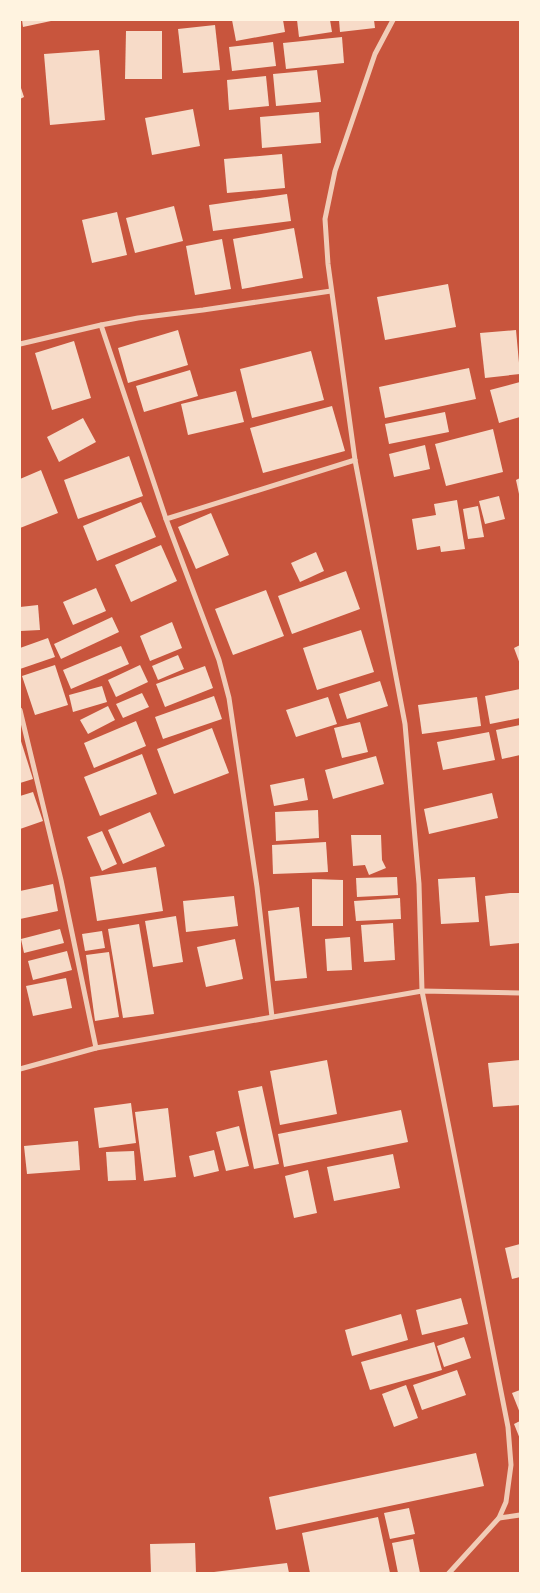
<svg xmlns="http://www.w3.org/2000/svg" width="540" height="1593" viewBox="0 0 540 1593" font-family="Bitter,serif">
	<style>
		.building { fill: #f7dbc8 }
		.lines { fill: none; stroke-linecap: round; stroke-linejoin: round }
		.minor { stroke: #f1ccb7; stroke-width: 5 }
	</style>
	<rect width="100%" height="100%" fill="#c8553d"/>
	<g class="building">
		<polygon points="22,20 51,20 51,21 23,27"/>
		<polygon points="232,20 283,20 285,32 236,41"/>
		<polygon points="297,20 330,20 332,32 299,37"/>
		<polygon points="339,20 374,20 375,28 340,32"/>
		<polygon points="215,25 220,70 183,73 178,29"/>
		<polygon points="126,31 162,31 162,79 125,79"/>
		<polygon points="342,37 344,63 286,69 283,43"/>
		<polygon points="273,42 276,66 232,71 229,47"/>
		<polygon points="99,50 105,120 50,125 44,54"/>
		<polygon points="317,70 321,102 276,106 273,74"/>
		<polygon points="266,76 269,106 229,110 227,80"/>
		<polygon points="20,85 24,97 20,99"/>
		<polygon points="193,109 200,146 152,155 145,118"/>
		<polygon points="319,112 321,143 262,148 260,117"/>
		<polygon points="282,154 285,188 227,193 224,159"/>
		<polygon points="287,194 291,221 213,231 209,205"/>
		<polygon points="174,206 183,241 135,253 126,218"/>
		<polygon points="117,212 127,255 92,263 82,220"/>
		<polygon points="294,228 303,278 242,289 233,239"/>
		<polygon points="222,239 231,289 195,295 186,246"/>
		<polygon points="448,284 456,327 385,340 377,297"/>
		<polygon points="178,330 188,365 128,383 118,348"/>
		<polygon points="516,330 520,374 485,378 480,333"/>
		<polygon points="74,341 91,398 52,410 35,353"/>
		<polygon points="311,351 324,400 252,418 240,369"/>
		<polygon points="469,368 476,399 385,418 379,387"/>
		<polygon points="190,370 198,396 144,412 136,386"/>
		<polygon points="520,382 520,417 499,423 490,390"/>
		<polygon points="236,391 244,422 188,435 181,404"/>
		<polygon points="332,406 345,451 263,473 250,428"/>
		<polygon points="445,412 449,432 389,444 385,424"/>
		<polygon points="83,418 96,442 59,462 47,437"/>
		<polygon points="493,429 503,472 446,486 435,444"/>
		<polygon points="425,445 430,469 394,477 389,454"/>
		<polygon points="129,456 143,496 78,519 64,480"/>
		<polygon points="41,470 58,513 20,528 20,479"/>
		<polygon points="520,478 520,494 519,494 516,480"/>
		<polygon points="499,496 505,519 485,524 479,501"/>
		<polygon points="457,500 465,549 441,552 440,546 417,550 412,519 436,515 434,504"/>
		<polygon points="141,502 156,537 97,561 83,526"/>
		<polygon points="478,506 484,537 468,539 463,509"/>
		<polygon points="211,513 229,555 196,569 178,527"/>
		<polygon points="161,545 177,581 131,602 115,565"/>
		<polygon points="316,552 324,571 300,582 291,563"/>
		<polygon points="346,571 360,609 292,634 278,596"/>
		<polygon points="96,588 106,611 73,625 63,602"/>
		<polygon points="266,590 284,636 233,655 215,609"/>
		<polygon points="38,605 40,630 20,631 20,607"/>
		<polygon points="112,617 119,632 61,659 54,644"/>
		<polygon points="172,622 182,648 150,661 140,636"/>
		<polygon points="361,630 374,672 317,690 303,648"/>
		<polygon points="48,638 55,657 20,669 20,648"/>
		<polygon points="520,645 520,664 514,648"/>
		<polygon points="121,646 129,664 71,689 63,670"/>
		<polygon points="178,655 184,669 158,680 152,666"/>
		<polygon points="55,665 68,705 35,715 22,676"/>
		<polygon points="140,665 148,682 116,697 108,680"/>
		<polygon points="205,666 213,688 165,707 156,684"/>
		<polygon points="380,681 388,706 347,719 339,694"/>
		<polygon points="102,686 107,702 73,712 69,695"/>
		<polygon points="520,689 520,718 490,724 485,696"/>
		<polygon points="142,693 149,707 123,718 116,704"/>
		<polygon points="214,696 222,719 163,739 155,717"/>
		<polygon points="328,697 337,724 296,737 286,710"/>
		<polygon points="477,697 481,726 422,734 418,705"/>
		<polygon points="108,706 115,720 88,734 80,720"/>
		<polygon points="136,721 146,746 94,768 84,743"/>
		<polygon points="360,722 368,752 342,758 334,728"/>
		<polygon points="520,725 520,755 502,759 496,730"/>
		<polygon points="212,728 229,773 174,794 157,749"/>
		<polygon points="489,732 495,760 443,770 437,742"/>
		<polygon points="20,738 33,779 20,783"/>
		<polygon points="142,754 157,794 100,816 84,777"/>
		<polygon points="376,756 384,784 333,799 325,770"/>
		<polygon points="304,778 308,800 274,806 270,785"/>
		<polygon points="33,792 43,821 20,829 20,796"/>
		<polygon points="492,793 498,818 429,834 424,809"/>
		<polygon points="318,810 319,838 276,841 275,812"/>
		<polygon points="150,812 165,846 123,864 108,830"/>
		<polygon points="102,831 117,864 102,871 87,837"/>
		<polygon points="351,835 381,835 382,860 386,868 369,875 365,865 353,866"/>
		<polygon points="326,842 328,872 273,874 272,845"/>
		<polygon points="156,867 163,911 97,921 90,877"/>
		<polygon points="397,877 398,895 357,897 356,878"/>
		<polygon points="475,877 479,922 441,924 438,879"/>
		<polygon points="312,879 343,880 343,926 312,926"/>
		<polygon points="53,884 58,911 20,919 20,891"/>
		<polygon points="510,893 520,893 520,943 490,946 485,896"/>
		<polygon points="234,896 238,926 186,932 183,901"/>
		<polygon points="400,898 401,919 356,921 354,901"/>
		<polygon points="299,907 307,978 275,981 268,911"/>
		<polygon points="176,916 183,962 153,967 145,921"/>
		<polygon points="393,923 395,960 364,962 361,925"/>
		<polygon points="139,924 154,1014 123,1018 108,929"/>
		<polygon points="60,929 64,943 24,953 21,939"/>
		<polygon points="102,931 105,948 85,951 82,934"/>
		<polygon points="350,937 352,970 327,971 325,939"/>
		<polygon points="235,939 243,979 206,987 197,947"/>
		<polygon points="67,951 72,970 33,980 28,961"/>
		<polygon points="109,952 119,1017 95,1021 86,955"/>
		<polygon points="66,978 72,1008 33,1016 26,986"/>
		<polygon points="327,1060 337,1114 280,1125 270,1071"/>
		<polygon points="520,1060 520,1105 493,1107 488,1063"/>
		<polygon points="262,1086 279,1164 254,1169 238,1091"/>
		<polygon points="131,1103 136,1143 99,1148 94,1108"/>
		<polygon points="168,1108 176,1177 144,1181 135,1112"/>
		<polygon points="401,1110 408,1142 284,1167 278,1134"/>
		<polygon points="239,1126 249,1166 226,1171 216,1132"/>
		<polygon points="78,1141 80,1170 27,1174 24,1146"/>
		<polygon points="214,1150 219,1171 194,1177 189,1156"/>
		<polygon points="134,1151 136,1180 108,1181 106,1152"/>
		<polygon points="393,1154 400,1188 334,1201 327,1167"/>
		<polygon points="308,1170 317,1213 294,1218 285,1176"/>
		<polygon points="520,1244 520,1277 512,1279 505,1248"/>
		<polygon points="461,1298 468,1324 422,1335 416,1310"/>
		<polygon points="401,1314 408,1340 352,1356 345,1330"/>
		<polygon points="464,1337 471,1358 444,1367 437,1346"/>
		<polygon points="434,1342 442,1370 370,1390 361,1362"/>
		<polygon points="457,1370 466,1395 422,1410 413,1385"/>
		<polygon points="406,1385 418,1418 394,1427 382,1394"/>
		<polygon points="520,1390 520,1413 512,1393"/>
		<polygon points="520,1421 520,1439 514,1424"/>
		<polygon points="476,1453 484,1486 276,1530 269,1497"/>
		<polygon points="409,1508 415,1534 390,1539 384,1513"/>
		<polygon points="378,1517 390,1573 310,1573 302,1533"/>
		<polygon points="413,1539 420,1573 398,1573 392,1543"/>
		<polygon points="195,1543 196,1573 151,1573 150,1544"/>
		<polygon points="287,1563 289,1573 214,1573 214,1572"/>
	</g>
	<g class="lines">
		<g class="minor">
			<polyline points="393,20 375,54 335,171 325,219 328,264 355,460 405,724 419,884 422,991 508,1427 511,1465 506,1502 499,1518 449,1573"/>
			<polyline points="101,325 166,519 219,660 229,698 257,887 272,1017"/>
			<polyline points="20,344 101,325 138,318 203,310 331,291"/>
			<polyline points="166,519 355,460"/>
			<polyline points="20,710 61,880 96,1048"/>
			<polyline points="20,1069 96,1048 422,991 520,993"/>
			<polyline points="499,1518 520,1515"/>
		</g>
	</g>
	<rect width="540" height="1593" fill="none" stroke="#fff3e0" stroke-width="42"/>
</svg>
